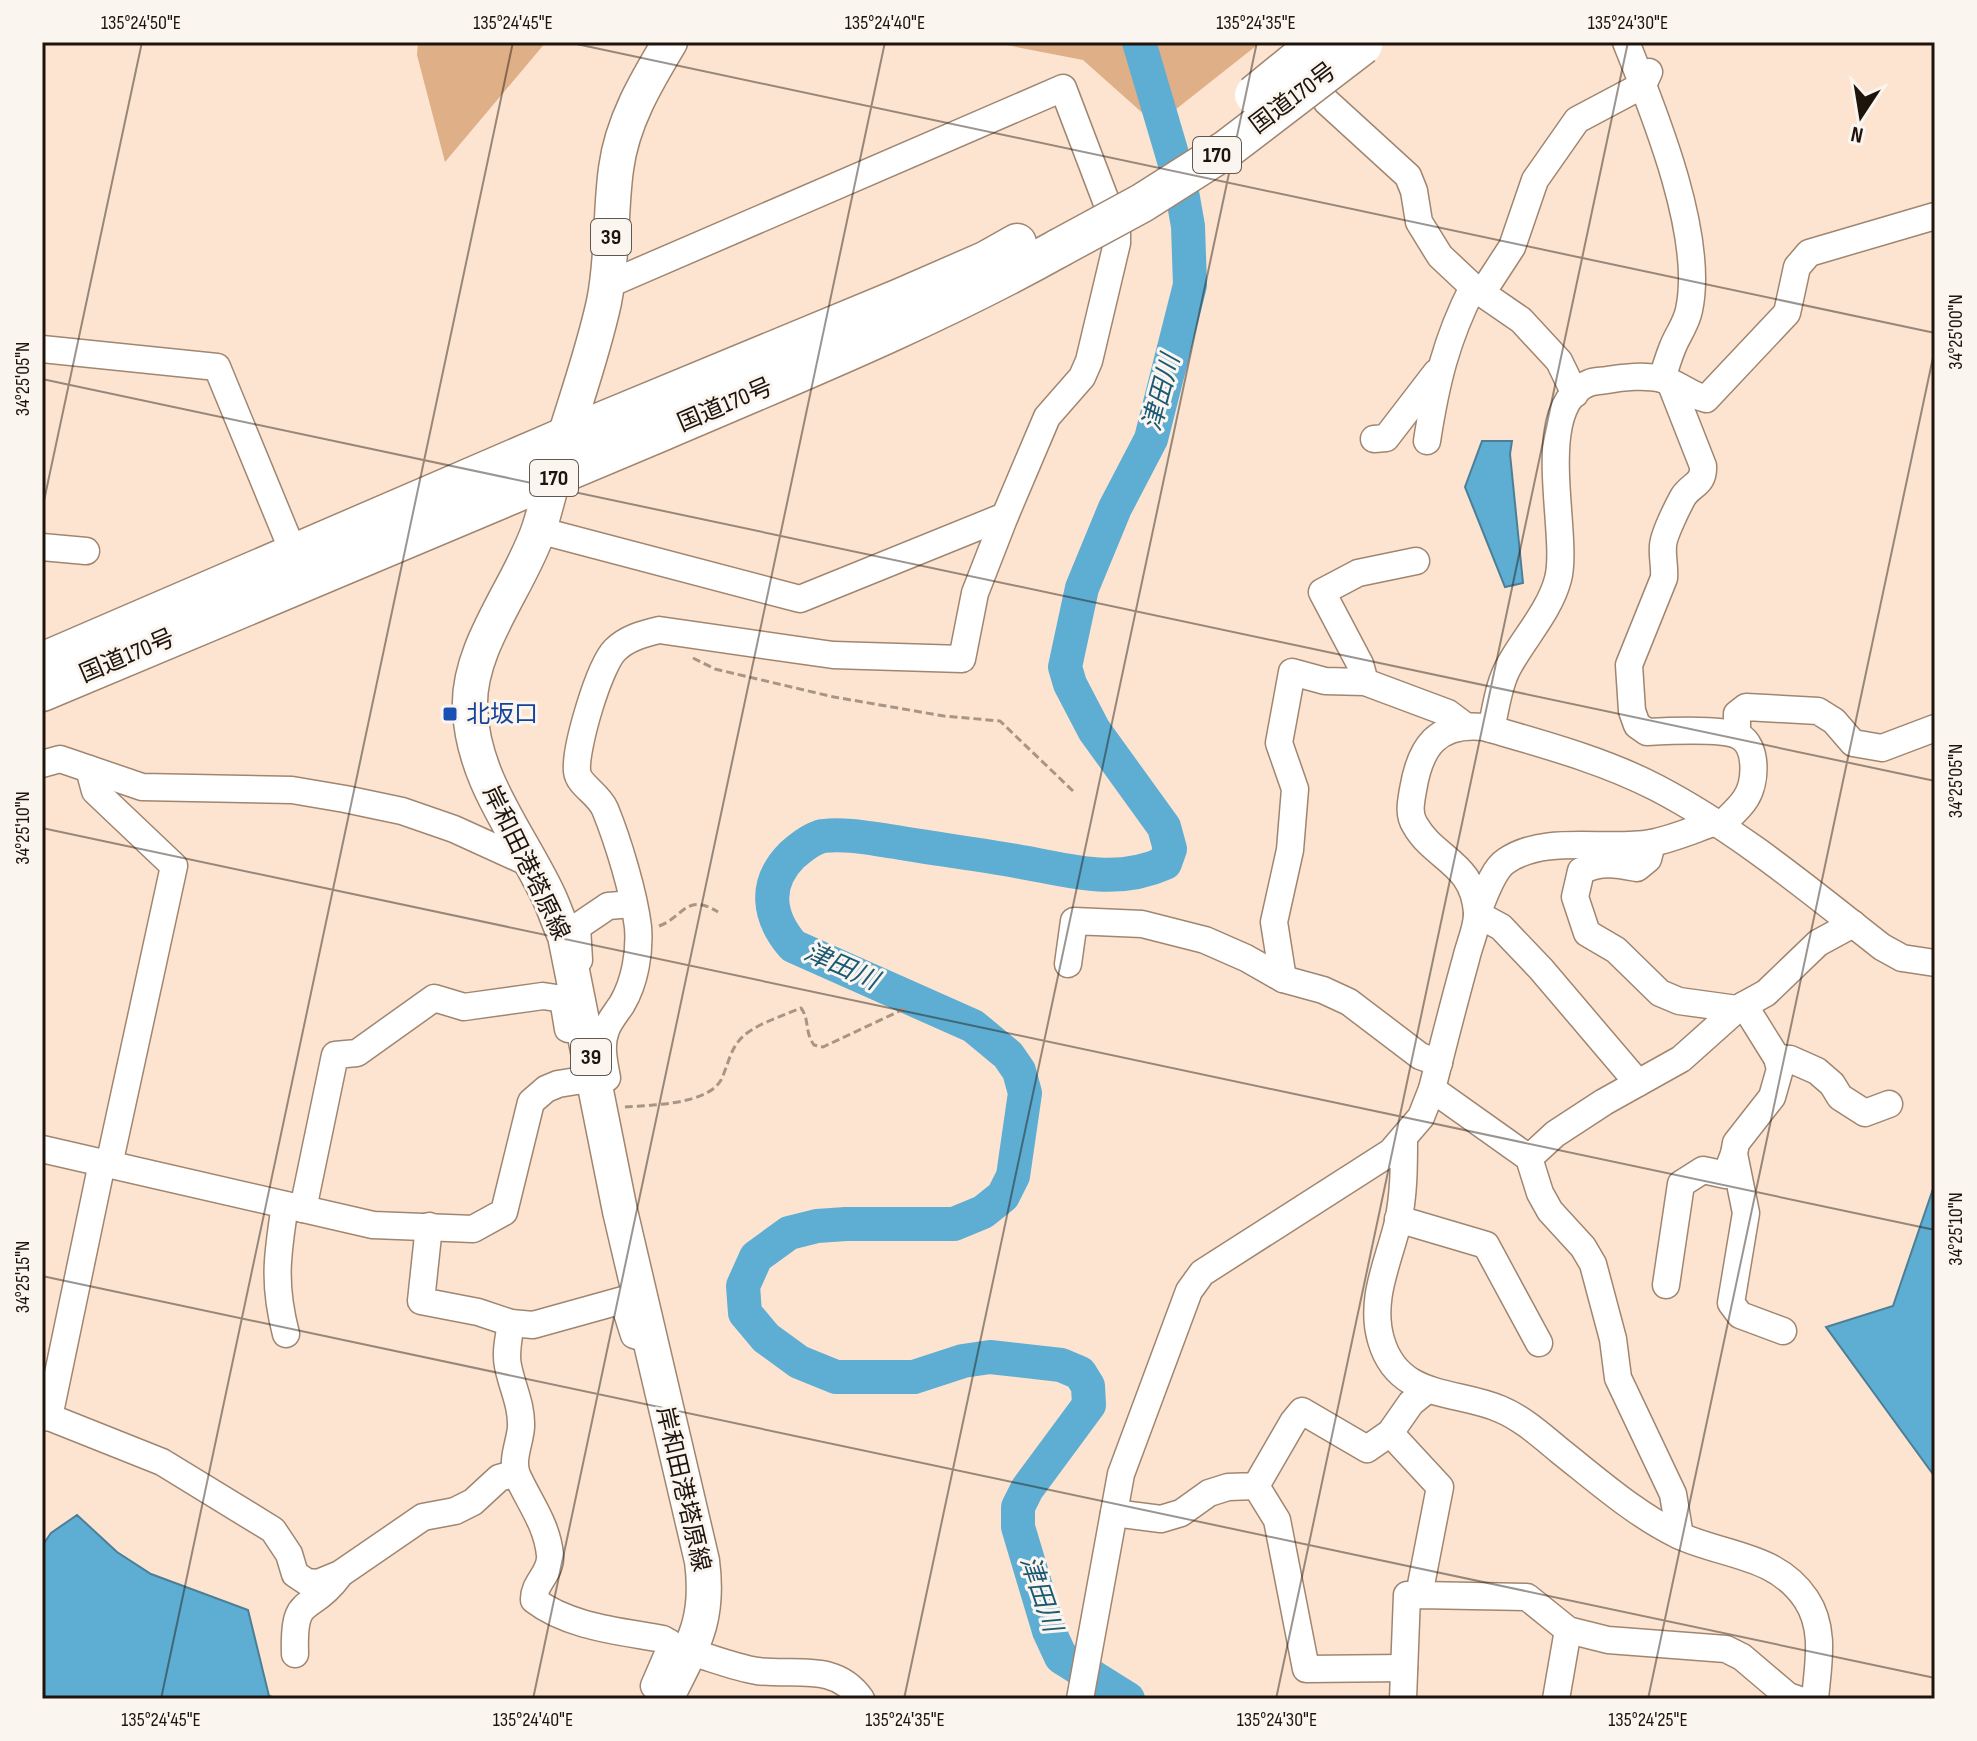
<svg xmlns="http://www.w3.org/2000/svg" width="1977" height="1741" viewBox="0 0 1977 1741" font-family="'Sofia Sans Condensed','Noto Sans JP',sans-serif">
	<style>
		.green { fill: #dfaf87 }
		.water { fill: #5eadd2; stroke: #4b7f97; stroke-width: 2 }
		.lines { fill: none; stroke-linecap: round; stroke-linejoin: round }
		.river { stroke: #5eadd2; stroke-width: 34 }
		.minor-casing { stroke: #a08670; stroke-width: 29 }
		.major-casing { stroke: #a08670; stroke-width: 37 }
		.highway-casing { stroke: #a08670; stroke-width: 41 }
		.path { stroke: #a89586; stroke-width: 3; stroke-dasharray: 8 4; stroke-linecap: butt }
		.minor { stroke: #fff; stroke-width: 26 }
		.major { stroke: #fff; stroke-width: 34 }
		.highway { stroke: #fff; stroke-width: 38 }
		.highway-bridge-casing { stroke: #a08670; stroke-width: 41; stroke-linecap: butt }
		.highway-bridge { stroke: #fff; stroke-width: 38 }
		.ticks { fill: none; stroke: #1e140c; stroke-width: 2; stroke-opacity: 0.45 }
		.transit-dot { fill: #1a4fb4; stroke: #fbf5f0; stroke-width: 3 }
		.labels { text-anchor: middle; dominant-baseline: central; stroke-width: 6; stroke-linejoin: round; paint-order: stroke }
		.shield { fill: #fbf5f0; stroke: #605850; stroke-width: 2 }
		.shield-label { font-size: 22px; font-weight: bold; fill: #1e140c }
		.street-label { font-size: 24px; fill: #1e140c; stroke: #fbf5f0 }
		.transit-label { font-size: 24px; fill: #164399; stroke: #fbf5f0; text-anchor: start }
		.water-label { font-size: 26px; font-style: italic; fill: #1c5a74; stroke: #fbf5f0 }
		.neatline { fill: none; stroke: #1e140c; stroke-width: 3 }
		.ticks-label { font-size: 20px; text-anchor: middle; fill: #1e140c }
	</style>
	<rect width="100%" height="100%" fill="#fce4d1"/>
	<g class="green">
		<polygon points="418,42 546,42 445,162 417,55"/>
		<polygon points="991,42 1261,42 1156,125 1083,60"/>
	</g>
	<g class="water">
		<polygon points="1482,441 1512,441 1510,454 1523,583 1505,587 1465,487"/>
		<polygon points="1935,1183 1935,1477 1826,1327 1893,1306"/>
		<polygon points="77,1515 117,1552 151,1574 248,1610 269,1696 280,1699 42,1699 42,1546 51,1533"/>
	</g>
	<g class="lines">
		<path class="river" d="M 1128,1699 L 1061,1657 L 1049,1631 L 1018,1527 L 1018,1507 L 1027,1489 L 1089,1405 L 1088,1386 L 1080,1373 L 1061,1365 L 990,1357 L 963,1361 L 914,1377 L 836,1377 L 799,1362 L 766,1338 L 745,1313 L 743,1286 L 756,1257 L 789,1233 L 817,1226 L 846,1224 L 954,1224 L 983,1212 L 1003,1196 L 1013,1176 L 1025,1093 L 1019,1071 L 1008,1055 L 973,1026 L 793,946 C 768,917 763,884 792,855 C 800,848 813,838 823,836 C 847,833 873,839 896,842 C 936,849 976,854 1016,861 C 1069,870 1114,886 1165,863 L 1170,849 L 1164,827 L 1094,730 L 1070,684 L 1065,667 L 1082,588 L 1115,508 L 1151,439 L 1190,285 L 1188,226 L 1180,181 L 1139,42"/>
		<defs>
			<g id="minor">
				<path d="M 1626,42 C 1654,112 1705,236 1689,310 C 1686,325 1677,335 1672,349 C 1668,359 1665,369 1662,379"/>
				<polyline points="1327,102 1408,176 1414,191 1419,222 1440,256 1473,287 1521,320 1559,361 1575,394"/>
				<polyline points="1482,293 1512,247 1535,180 1577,120 1643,85 1649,72"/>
				<polyline points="42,349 217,367 294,554"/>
				<path d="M 1670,382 L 1703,466 C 1704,485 1691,484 1683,497 C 1678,506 1663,536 1663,546 C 1662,557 1665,567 1664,578 L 1629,665 L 1632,711 L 1637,725 L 1647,732 C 1666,731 1723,728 1739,736 C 1758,746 1756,782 1746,798 C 1740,808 1729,817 1721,825"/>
				<polyline points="1374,439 1386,438 1436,373"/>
				<path d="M 1427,441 C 1436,383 1446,340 1473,287"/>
				<polyline points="538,530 800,599 1005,516"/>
				<polyline points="42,547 86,551"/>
				<polyline points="1365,682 1360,664 1322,592 1358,573 1416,561"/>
				<path d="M 1491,729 C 1496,708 1499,682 1510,664 C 1525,637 1550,610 1558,579 C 1570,534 1530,406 1589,383 C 1594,381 1601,381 1607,380 C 1622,377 1646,375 1662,379 C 1678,383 1690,395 1706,399 L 1787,313 L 1797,267 L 1809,253 L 1935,216"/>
				<polyline points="1737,734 1737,714 1746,707 1818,711 1834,721 1853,743 1882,748 1935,728"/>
				<polyline points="42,764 60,759 142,787 292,790 345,799 402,811 454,829 531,864"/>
				<polyline points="89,769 95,791 174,866 109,1165"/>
				<path d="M 1652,843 L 1648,859 L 1637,868 C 1616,864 1601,861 1581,871 L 1575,897 L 1587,933 L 1616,950 L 1660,993 L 1679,1001 L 1737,1009"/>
				<polyline points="579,960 577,927 608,906 633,904"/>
				<polyline points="1068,964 1074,921 1142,924 1205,940 1246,958 1283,979 1323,990 1349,1002 1420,1056 1439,1063"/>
				<polyline points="1283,979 1274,922 1290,850 1295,789 1279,743 1292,672 1325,681 1365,682 1448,713 1464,725"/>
				<polyline points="1744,1005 1777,1058 1780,1069 1772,1097 1736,1143 1734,1154 1746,1213 1731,1303 1740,1315 1783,1331"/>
				<polyline points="1777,1058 1790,1059 1817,1071 1832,1084 1840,1097 1865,1113 1889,1104"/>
				<path d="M 607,1078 C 604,1062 600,1045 606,1030 C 609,1021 617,1012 622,1004 C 635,982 640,952 638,927 C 634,893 618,841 605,809 C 598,793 578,785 577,771 C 575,748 599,666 615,650 C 627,638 643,634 659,630 L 833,655 L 962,659 L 975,593 L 1005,516 L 1047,417 L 1082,377 L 1089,361 L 1117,243 L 1117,230 L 1063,88 L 607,285"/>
				<path d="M 1638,1083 L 1541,969 L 1501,927 L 1477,914 C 1484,898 1492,870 1506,861 C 1545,834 1606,851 1651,843 C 1673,839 1695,829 1716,822"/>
				<polyline points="1432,1089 1529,1158 1540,1193 1550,1211 1583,1247 1593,1264 1613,1339 1618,1378 1673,1494 1680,1536"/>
				<path d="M 1404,1137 C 1404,1166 1404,1194 1398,1222 C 1389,1261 1369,1299 1381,1340 C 1398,1400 1456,1390 1500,1409 C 1522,1418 1542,1436 1560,1451 C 1598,1481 1635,1514 1678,1535 C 1723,1556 1776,1554 1806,1599 C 1826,1629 1818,1664 1815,1699"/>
				<polyline points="42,1149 373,1225 473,1229 504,1212 531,1102 546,1089 558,1084 595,1078"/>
				<polyline points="1529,1158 1555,1134 1604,1102 1681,1059 1737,1009 1766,993 1818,943 1853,924"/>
				<path d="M 285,1205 C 277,1256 273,1284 286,1334"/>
				<polyline points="303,1209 335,1055 357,1053 434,998 464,1007 543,996 563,999 568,1029"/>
				<polyline points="1398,1219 1486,1245 1539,1343"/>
				<polyline points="429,1226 421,1301 478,1312 511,1323 533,1325 623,1300 634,1335 637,1336"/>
				<polyline points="1666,1285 1681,1184 1703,1170 1726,1175 1734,1154"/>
				<path d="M 511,1323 C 509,1337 505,1352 508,1366 C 512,1387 522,1405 521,1427 C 520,1443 511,1459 517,1475 C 529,1502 547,1524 550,1555 C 552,1573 533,1583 534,1600 C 569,1627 620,1631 663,1639 L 670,1643 L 670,1649 L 654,1686 L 668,1694"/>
				<polyline points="49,1417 102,1163"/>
				<polyline points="42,1418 49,1417 162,1462 273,1530 289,1554 295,1574 307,1582 318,1583 340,1574 423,1517 455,1511 473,1502 499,1478 516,1473"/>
				<polyline points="1390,1433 1440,1487 1419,1595"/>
				<polyline points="1256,1486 1277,1520 1306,1669 1404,1668"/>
				<polyline points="1114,1513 1161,1519 1181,1513 1209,1493 1228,1487 1256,1486 1293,1422 1302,1411 1367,1449 1390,1433 1411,1403 1427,1390"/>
				<path d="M 690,1652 C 712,1658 734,1667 757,1671 C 796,1676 835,1662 861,1699"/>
				<path d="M 295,1654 C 293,1591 309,1616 338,1577"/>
				<path d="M 1080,1699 L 1121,1474 L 1189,1291 L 1202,1273 L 1391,1152 L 1421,1117 L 1432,1089 C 1443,1046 1454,1002 1466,959 C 1469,945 1478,926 1477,912 C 1473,862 1435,860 1415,825 C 1408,814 1411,802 1413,790 C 1420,747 1437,722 1484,727 C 1542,744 1603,760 1657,788 C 1739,831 1809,890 1882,947 L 1902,958 L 1935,963"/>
				<polyline points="1403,1699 1407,1595 1419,1595 1527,1597 1568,1630 1608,1640 1726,1649 1742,1657 1788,1696 1797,1699"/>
				<polyline points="1556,1699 1568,1630"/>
			</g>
			<path id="major" d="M 666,1699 C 692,1645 710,1623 702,1561 L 620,1211 L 565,936 C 559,923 555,910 549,897 C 520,835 473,781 470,709 C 467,647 520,586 539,529 C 549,498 555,466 565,436 C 579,391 594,348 604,302 C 613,258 610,213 616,169 C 622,122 646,82 670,42"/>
			<g id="highway">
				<polyline points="42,662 564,437 900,298 985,261 1017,243"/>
				<path d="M 42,692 C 249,605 456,519 663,431 C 796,374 932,319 1059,248"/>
			</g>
		</defs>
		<use href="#minor" class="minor-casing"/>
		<use href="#major" class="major-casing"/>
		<use href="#highway" class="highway-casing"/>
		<g class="path">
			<polyline points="693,658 715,669 834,697 944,716 1000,721 1073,791"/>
			<path d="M 659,926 C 684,917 686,892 718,912"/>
			<path d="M 625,1107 C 650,1105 710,1105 722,1078 C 730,1060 731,1043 750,1031 C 765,1021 785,1015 801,1008 C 810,1020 804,1031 814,1045 L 823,1047 L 906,1008"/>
		</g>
		<use href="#minor" class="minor"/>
		<use href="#major" class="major"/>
		<use href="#highway" class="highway"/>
		<defs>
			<g id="highway-bridge">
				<polyline points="1254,95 1319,42"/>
				<polyline points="1059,248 1142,203 1227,149 1363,45"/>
			</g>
		</defs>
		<use href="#highway-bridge" class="highway-bridge-casing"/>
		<use href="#highway-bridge" class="highway-bridge"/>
	</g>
	<path class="ticks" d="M 567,42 L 1935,333M 42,379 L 1935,781M 42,510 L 142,42M 42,828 L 1935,1230M 42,1276 L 1935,1678M 161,1699 L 513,42M 533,1699 L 885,42M 904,1699 L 1257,42M 1276,1699 L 1628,42M 1648,1699 L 1935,348"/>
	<rect class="transit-dot" x="442" y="706" width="16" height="16" rx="4"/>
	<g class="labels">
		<g class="shield">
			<rect x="1193" y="137" width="48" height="36" rx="6"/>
			<rect x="591" y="219" width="40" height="36" rx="6"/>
			<rect x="530" y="460" width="48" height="36" rx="6"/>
			<rect x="571" y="1039" width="40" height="36" rx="6"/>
		</g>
		<g class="shield-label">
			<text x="1217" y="155">170</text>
			<text x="611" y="237">39</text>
			<text x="554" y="478">170</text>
			<text x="591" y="1057">39</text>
		</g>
		<g class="street-label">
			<text transform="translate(1293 98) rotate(-37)">国道170号</text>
			<text transform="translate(725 405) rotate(-23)">国道170号</text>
			<text transform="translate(127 656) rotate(-23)">国道170号</text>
			<text transform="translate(526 863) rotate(64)">岸和田港塔原線</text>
			<text transform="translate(683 1489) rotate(77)">岸和田港塔原線</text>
		</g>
		<g class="transit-label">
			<text x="466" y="714">北坂口</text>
		</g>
		<g class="water-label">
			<text transform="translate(1162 393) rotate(-75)">津田川</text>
			<text transform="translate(841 967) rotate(24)">津田川</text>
			<text transform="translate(1040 1594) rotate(71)">津田川</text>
		</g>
	</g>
	<rect width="1977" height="1741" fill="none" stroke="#fbf5f0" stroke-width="88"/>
	<g transform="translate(1861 116) rotate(192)" stroke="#fbf5f0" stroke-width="6" paint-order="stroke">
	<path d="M0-6L14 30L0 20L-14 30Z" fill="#1e140c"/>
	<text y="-12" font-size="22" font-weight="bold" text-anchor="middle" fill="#1e140c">N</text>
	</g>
	<rect x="44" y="44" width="1889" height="1653" class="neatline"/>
	<g class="ticks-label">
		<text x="141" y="29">135°24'50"E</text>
		<text x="513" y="29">135°24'45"E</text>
		<text x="885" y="29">135°24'40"E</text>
		<text x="1256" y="29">135°24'35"E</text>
		<text x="1628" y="29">135°24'30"E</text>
		<text transform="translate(1955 332) rotate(-90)" y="7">34°25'00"N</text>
		<text transform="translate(22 379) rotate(-90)" y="7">34°25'05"N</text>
		<text transform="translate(1955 781) rotate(-90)" y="7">34°25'05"N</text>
		<text transform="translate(22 828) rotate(-90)" y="7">34°25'10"N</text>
		<text transform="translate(1955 1229) rotate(-90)" y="7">34°25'10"N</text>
		<text transform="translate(22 1277) rotate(-90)" y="7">34°25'15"N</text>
		<text x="161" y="1726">135°24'45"E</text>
		<text x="533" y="1726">135°24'40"E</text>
		<text x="905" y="1726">135°24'35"E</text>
		<text x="1277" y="1726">135°24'30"E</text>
		<text x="1648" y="1726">135°24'25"E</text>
	</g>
</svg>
